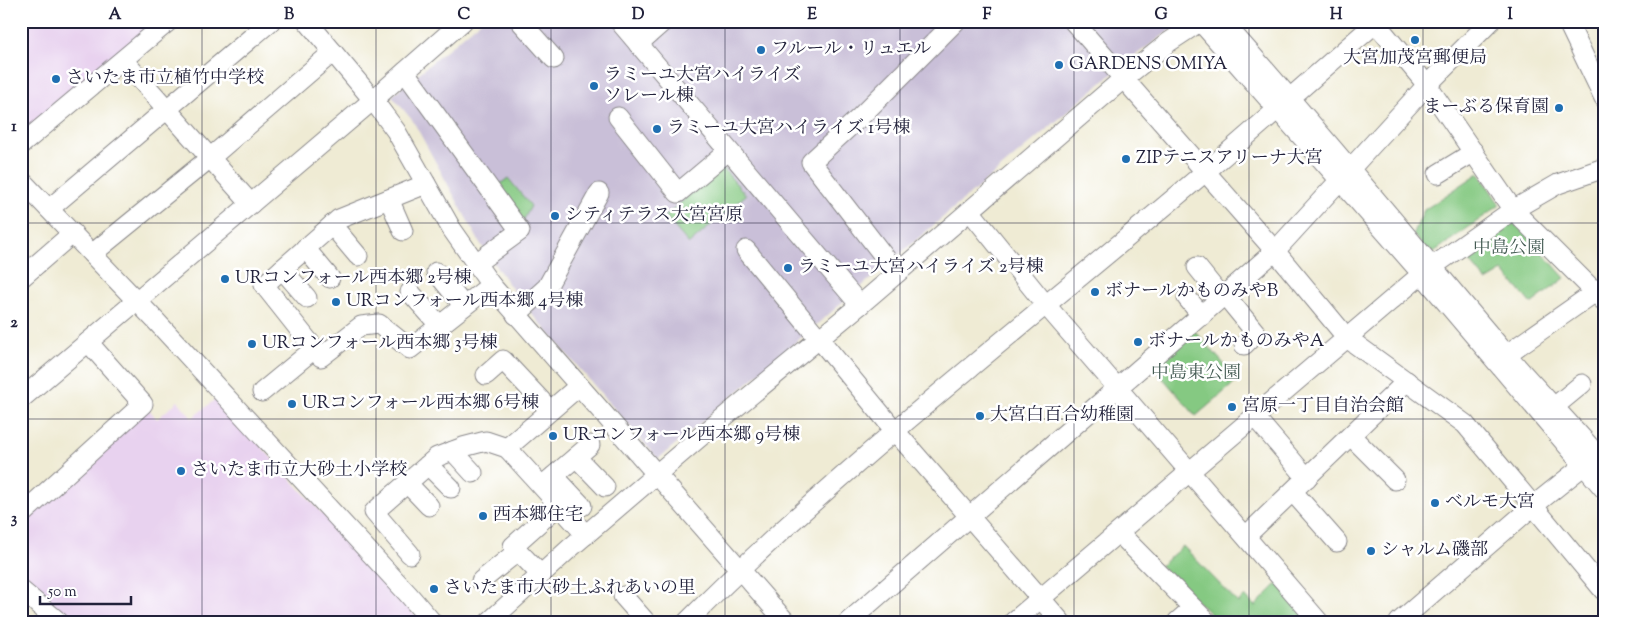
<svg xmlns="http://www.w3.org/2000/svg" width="1625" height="643" viewBox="0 0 1625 643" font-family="'Sorts Mill Goudy','Noto Serif JP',serif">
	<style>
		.built { fill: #e8d2ef }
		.industrial { fill: #c9bfd8 }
		.green { fill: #85c982; stroke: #54765e }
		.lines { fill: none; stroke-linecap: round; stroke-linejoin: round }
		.minor-casing { stroke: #888688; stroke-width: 21 }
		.minor { stroke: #fff; stroke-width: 19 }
		.grid { fill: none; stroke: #22223b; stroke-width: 1; stroke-opacity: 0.55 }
		.poi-dot { fill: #1f6fb2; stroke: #fff; stroke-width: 2 }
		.labels { text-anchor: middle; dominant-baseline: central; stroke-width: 5; stroke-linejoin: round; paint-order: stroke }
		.poi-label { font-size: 18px; fill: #22223b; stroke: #fff; text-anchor: start }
		.park-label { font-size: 18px; fill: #455c54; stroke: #fff }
		.neatline { fill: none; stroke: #22223b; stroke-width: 2 }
		.grid-label { font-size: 16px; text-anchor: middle; font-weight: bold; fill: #22223b }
	</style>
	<rect width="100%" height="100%" fill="#fff"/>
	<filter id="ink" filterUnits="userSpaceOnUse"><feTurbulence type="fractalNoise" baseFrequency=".02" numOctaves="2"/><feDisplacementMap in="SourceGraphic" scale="10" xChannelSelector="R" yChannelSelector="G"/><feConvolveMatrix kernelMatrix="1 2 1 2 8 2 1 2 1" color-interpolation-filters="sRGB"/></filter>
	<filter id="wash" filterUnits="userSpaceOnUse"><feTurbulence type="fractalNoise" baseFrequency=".0096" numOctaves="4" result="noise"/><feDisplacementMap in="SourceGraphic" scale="20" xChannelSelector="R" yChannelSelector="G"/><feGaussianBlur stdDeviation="1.12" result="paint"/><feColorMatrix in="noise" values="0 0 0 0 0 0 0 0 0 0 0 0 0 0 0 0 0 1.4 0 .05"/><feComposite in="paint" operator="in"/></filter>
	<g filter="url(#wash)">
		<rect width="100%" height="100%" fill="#efebd4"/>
		<g class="built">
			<polygon points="21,21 159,21 21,137"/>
			<polygon points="217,398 421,622 73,622 21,576 21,523 147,407 157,419 178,401 192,418"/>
		</g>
		<polygon class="industrial" points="481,21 1183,21 1126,62 658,459 519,299 480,243 413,121 392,96"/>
		<g class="green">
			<polygon points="722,167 746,195 689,244 665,216"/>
			<polygon points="1479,173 1500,205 1431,254 1413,235 1424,210"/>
			<polygon points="508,178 531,206 522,223 495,188"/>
			<polygon points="1512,218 1565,278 1531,304 1503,271 1486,281 1464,254"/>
			<polygon points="1195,331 1238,380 1196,416 1153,367"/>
			<polygon points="1183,546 1238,603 1245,596 1255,606 1278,583 1311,622 1219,622 1160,566"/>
		</g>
	</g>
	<g filter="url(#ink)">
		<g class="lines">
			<defs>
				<g id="minor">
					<polyline points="307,21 373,100 396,131 451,228 491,285 786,622"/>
					<polyline points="520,21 554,59"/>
					<polyline points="619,21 860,305"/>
					<polyline points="1073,21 1275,251 1347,338 1465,424 1604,591"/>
					<polyline points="1200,21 1422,274 1604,489"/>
					<path d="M 1222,21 C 1319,130 1411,242 1505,353 C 1537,390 1572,425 1604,463"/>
					<polyline points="1374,21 1427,85 1513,210 1604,301"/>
					<polyline points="1567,21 1604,98"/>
					<polyline points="638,44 664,21"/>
					<polyline points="124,61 251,204"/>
					<polyline points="405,72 520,231 475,264"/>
					<polyline points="618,117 678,193 728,151"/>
					<polyline points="21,145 169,21"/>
					<polyline points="1438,174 1474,152"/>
					<polyline points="21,180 155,320 408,594 432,622"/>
					<polyline points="426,184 339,219 264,285 321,357 361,326 379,324 410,349 491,285"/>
					<polyline points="389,199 403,231"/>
					<polyline points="49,209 271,21"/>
					<polyline points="970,211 1045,304 1319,622"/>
					<polyline points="332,225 358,256"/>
					<polyline points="305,248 330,278"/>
					<polyline points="746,250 895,431 1061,622"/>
					<polyline points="92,254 210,158 333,52"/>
					<polyline points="1197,267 1222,298"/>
					<polyline points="282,269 307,298"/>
					<polyline points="436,272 464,306"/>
					<polyline points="897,273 811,162 860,117 956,21"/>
					<polyline points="21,278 73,233"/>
					<polyline points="410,292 440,326"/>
					<polyline points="1225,295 1256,333 1244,345"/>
					<polyline points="1187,298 1202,316"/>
					<polyline points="516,315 547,287 599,193"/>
					<polyline points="1507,354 1604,286"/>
					<polyline points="486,375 503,360 550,410"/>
					<polyline points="579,386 507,448 586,535"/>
					<polyline points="262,392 314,349"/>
					<polyline points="21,399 373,100 463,21"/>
					<polyline points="1554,407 1582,384"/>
					<polyline points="1254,416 1307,478"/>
					<polyline points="1351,436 1395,480"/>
					<polyline points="453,451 473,473"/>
					<polyline points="576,457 605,487"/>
					<polyline points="428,465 451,488"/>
					<polyline points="554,476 582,506"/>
					<polyline points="407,483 429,506"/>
					<polyline points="542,486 590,445"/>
					<polyline points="1293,492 1337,542"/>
					<polyline points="21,515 143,404 88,342"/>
					<polyline points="1119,533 1207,622"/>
					<polyline points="1246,536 1407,381"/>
					<polyline points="518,551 541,575"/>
					<polyline points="410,554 374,512 437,457 463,447 486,441 507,448"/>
					<polyline points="481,581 518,551 513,546 559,505"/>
					<polyline points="21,590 59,622"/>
					<polyline points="623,596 646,622"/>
					<polyline points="489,622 569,549 700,437 860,305 1123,79 1169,42 1201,21"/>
					<path d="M 687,622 C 848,459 1031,321 1205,172 C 1263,123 1320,71 1378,21"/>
					<polyline points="848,622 1275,251 1427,85 1491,21"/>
					<polyline points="1013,622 1422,274 1513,210 1558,184 1604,168"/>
					<polyline points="1177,622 1193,608"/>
					<polyline points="1399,622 1533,506 1593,458"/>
				</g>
			</defs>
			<use href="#minor" class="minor-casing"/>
			<use href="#minor" class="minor"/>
		</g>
	</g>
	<path class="grid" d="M 202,21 L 202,622M 376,21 L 376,622M 551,21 L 551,622M 725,21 L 725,622M 900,21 L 900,622M 1074,21 L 1074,622M 1249,21 L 1249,622M 1423,21 L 1423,622M 21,223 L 1604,223M 21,419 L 1604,419"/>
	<g class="poi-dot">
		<circle cx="1415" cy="40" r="5"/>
		<circle cx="761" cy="50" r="5"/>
		<circle cx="1059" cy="65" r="5"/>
		<circle cx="56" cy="79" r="5"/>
		<circle cx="594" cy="86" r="5"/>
		<circle cx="1559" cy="108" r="5"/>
		<circle cx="657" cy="129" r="5"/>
		<circle cx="1126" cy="159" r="5"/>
		<circle cx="555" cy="216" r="5"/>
		<circle cx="788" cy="268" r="5"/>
		<circle cx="225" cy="279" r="5"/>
		<circle cx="1095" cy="292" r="5"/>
		<circle cx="336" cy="302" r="5"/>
		<circle cx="1138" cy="342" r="5"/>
		<circle cx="252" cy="344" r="5"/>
		<circle cx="292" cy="404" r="5"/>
		<circle cx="1232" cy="407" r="5"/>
		<circle cx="980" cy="416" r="5"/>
		<circle cx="553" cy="436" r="5"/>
		<circle cx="181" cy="471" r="5"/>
		<circle cx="1435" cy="503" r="5"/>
		<circle cx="483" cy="516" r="5"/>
		<circle cx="1371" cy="551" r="5"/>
		<circle cx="434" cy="589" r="5"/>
	</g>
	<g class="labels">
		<g class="poi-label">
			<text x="771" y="50">フルール・リュエル</text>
			<text x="1415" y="59" text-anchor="middle">大宮加茂宮郵便局</text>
			<text x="1069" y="65">GARDENS OMIYA</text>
			<text x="604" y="76">ラミーユ大宮ハイライズ<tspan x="604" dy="21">ソレール棟</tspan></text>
			<text x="66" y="79">さいたま市立植竹中学校</text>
			<text x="1549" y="108" text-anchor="end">まーぶる保育園</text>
			<text x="667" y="129">ラミーユ大宮ハイライズ 1号棟</text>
			<text x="1136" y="159">ZIPテニスアリーナ大宮</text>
			<text x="565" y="216">シティテラス大宮宮原</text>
			<text x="798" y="268">ラミーユ大宮ハイライズ 2号棟</text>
			<text x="235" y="279">URコンフォール西本郷 2号棟</text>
			<text x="1105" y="292">ボナールかものみやB</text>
			<text x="346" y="302">URコンフォール西本郷 4号棟</text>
			<text x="1148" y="342">ボナールかものみやA</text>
			<text x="262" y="344">URコンフォール西本郷 3号棟</text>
			<text x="302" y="404">URコンフォール西本郷 6号棟</text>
			<text x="1242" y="407">宮原一丁目自治会館</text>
			<text x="990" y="416">大宮白百合幼稚園</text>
			<text x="563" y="436">URコンフォール西本郷 9号棟</text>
			<text x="191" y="471">さいたま市立大砂土小学校</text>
			<text x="1445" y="503">ベルモ大宮</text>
			<text x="493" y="516">西本郷住宅</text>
			<text x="1381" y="551">シャルム磯部</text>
			<text x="444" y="589">さいたま市大砂土ふれあいの里</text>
		</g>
		<g class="park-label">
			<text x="1509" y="249">中島公園</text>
			<text x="1196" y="374">中島東公園</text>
		</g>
	</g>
	<rect width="1625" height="643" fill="none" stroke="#fff" stroke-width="55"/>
	<path d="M40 596v8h91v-8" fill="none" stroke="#22223b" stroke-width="2.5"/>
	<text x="48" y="596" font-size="15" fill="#22223b" stroke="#ffffff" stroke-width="4" paint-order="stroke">50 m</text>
	<rect x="28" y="28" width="1570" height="588" class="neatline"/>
	<g class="grid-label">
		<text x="115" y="19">A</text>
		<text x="289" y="19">B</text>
		<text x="464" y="19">C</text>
		<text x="638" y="19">D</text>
		<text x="812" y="19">E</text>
		<text x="987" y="19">F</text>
		<text x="1161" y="19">G</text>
		<text x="1336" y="19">H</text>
		<text x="1510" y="19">I</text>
		<text x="14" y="131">1</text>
		<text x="14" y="327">2</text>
		<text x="14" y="523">3</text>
	</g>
</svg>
